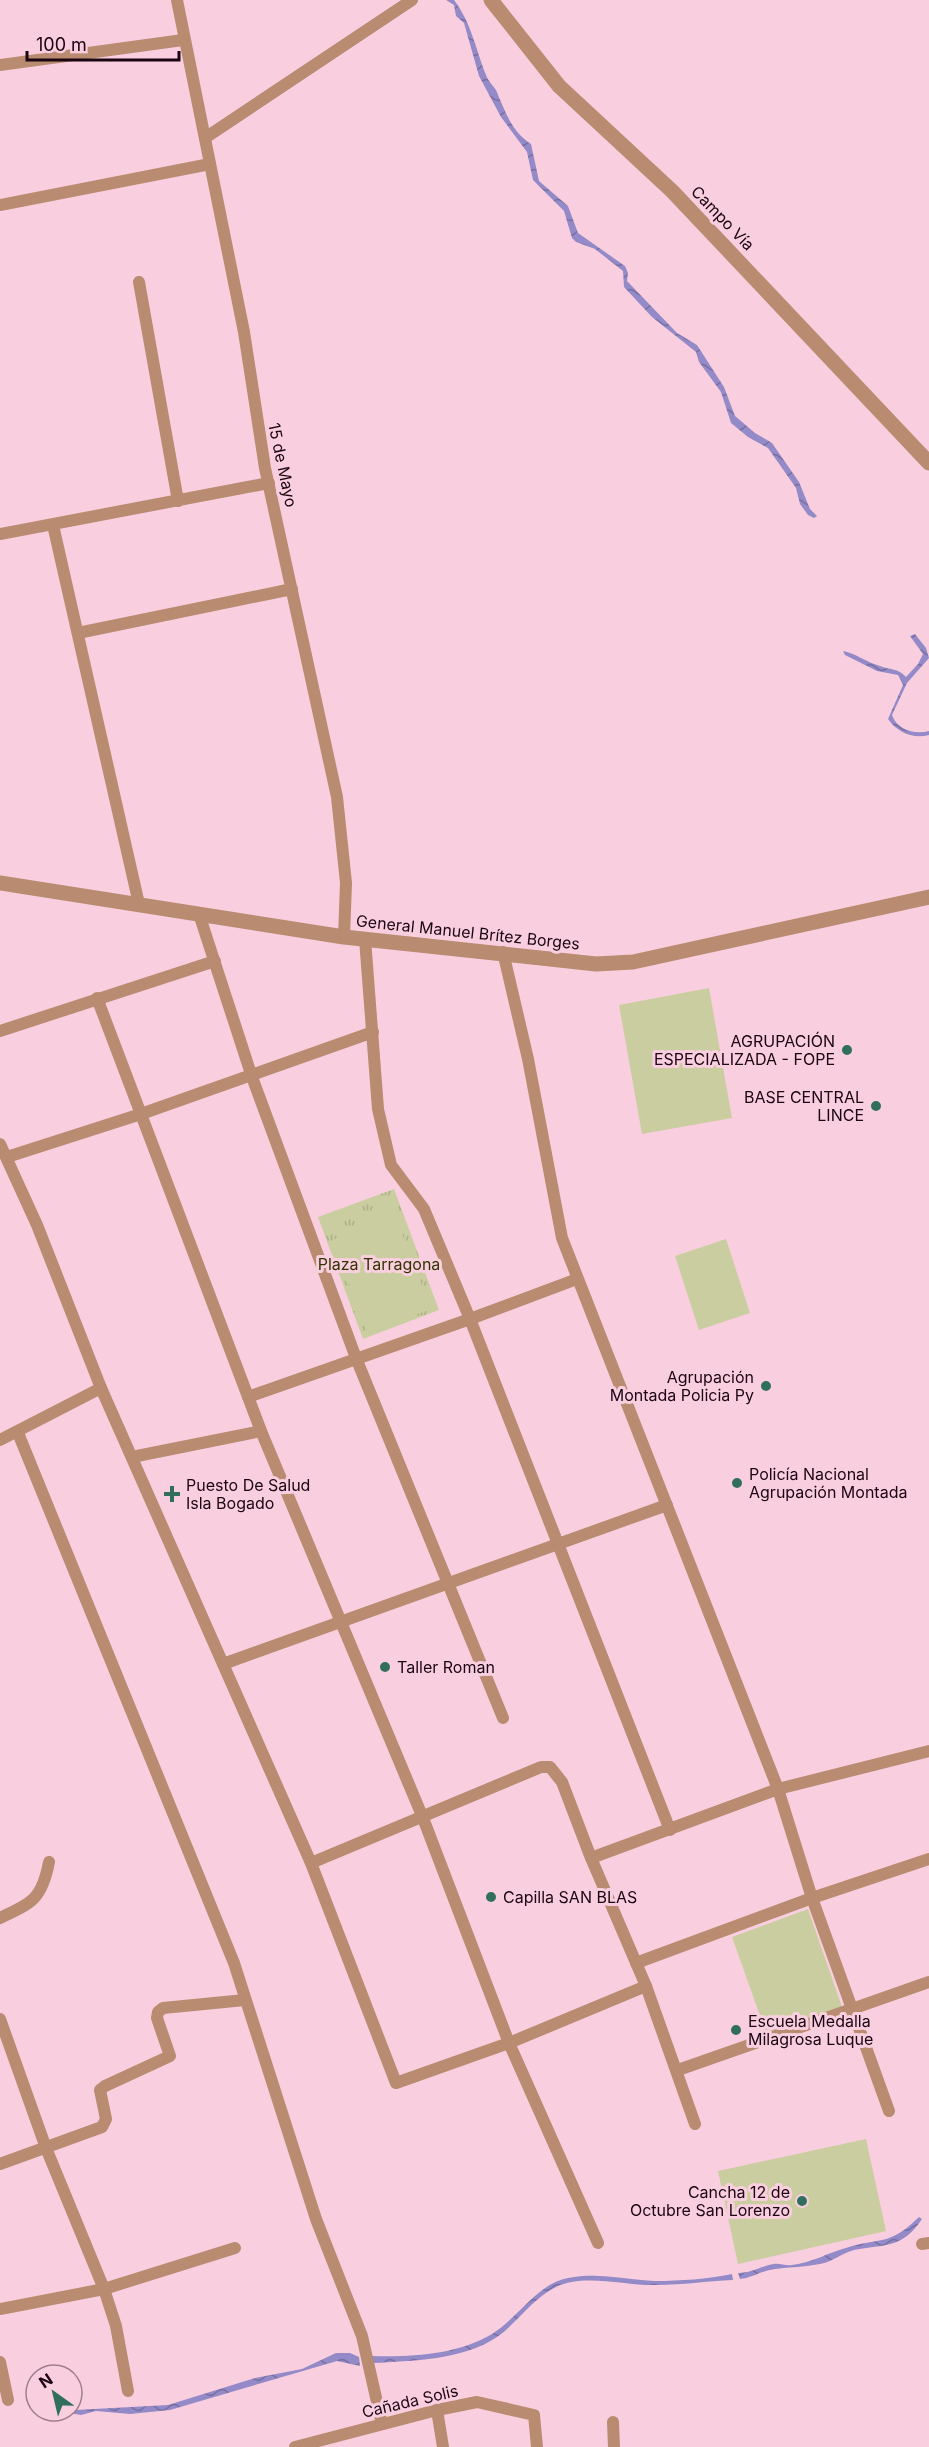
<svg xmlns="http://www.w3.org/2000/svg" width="929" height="2447" viewBox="0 0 929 2447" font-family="Inter,sans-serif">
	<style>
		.park { fill: url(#park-tufts) }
		.pitch { fill: #cacd9f }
		.water { fill: url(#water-waves) }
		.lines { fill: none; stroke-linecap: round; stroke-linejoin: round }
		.minor { stroke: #b98b70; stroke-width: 12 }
		.tertiary { stroke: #b98b70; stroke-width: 15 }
		.poi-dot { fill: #316f5c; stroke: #f9cfe0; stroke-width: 2 }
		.labels { text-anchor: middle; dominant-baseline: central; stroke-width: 6; stroke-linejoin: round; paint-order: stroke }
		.street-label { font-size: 16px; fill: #1b0510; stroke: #f9cfe0 }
		.poi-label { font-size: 16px; fill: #1b0510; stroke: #f9cfe0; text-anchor: start }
		.park-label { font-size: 16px; fill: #333400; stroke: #f9cfe0 }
	</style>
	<defs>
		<pattern id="park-tufts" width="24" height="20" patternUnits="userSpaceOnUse" patternTransform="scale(1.5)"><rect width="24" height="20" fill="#cacd9f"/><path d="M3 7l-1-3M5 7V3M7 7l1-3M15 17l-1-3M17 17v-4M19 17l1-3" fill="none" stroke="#adaf88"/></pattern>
		<pattern id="water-waves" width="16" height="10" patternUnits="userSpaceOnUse" patternTransform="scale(1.5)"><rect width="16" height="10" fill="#938ac7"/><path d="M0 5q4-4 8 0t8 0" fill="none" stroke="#776fa0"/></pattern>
	</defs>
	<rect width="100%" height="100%" fill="#f9cfe0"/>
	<polygon class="park" points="394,1189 439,1310 363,1339 318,1217"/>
	<g class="pitch">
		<polygon points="709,988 732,1118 642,1134 619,1005"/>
		<polygon points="395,1215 431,1309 368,1333 332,1240"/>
		<polygon points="726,1239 750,1313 699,1330 675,1256"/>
		<polygon points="808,1909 842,2007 766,2033 732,1937"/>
		<polygon points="866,2139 886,2231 738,2264 718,2171"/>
	</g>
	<g class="water">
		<path d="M 446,0 L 454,0 C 471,22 476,50 486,75 C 488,81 493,85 496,90 C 505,111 511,131 531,144 L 539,181 L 568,206 L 578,233 L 625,266 L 628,273 L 627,281 L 677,333 L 697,345 L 724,387 L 735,416 L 755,433 L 772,443 L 799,482 L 810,509 L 817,516 L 814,518 L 808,515 L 800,504 L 796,488 L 768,448 L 748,437 L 731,423 L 721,392 L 699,362 L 696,352 L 652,317 L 624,287 L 623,271 L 595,249 L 576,242 L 572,238 L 564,211 L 533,180 L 527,152 L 501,117 L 479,76 L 464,23 L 456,16 L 454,5 Z"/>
		<path d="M 915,634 L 926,648 L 929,658 L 907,683 L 892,715 C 897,730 915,735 929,731 L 929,735 C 913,739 898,733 888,719 L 903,685 L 898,675 L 877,671 L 845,655 L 843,651 C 857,654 866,662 880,666 C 890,670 898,668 906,677 L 918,664 L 923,654 L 910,636 Z"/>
		<path d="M 919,2217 L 922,2219 C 902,2249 885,2244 854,2250 C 842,2253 832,2262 820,2264 C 805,2267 790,2267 775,2269 C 763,2270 752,2278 740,2279 L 738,2273 C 752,2273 761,2266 774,2264 C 780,2263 785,2266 792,2265 C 812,2263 829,2252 849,2247 C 883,2237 889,2246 919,2217 Z"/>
		<path d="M 732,2274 L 733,2280 C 707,2281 682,2285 656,2285 C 627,2286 583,2273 556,2287 C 533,2298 517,2323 497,2337 C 463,2360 412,2361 373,2363 L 372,2356 C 412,2357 457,2355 492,2334 C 518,2318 538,2283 568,2278 C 598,2272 626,2280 655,2281 C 681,2281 707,2279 732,2274 Z"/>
		<polygon points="336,2353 350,2353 359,2357 360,2366 337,2361 170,2410 130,2414 96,2411 81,2415 57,2411 168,2405 255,2378 302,2369"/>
	</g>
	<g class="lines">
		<g class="minor">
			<polyline points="177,0 244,332 265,468 337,797 346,883 344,937"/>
			<polyline points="0,65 183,40"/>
			<polyline points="205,138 412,0"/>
			<polyline points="0,205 210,164"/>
			<polyline points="139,282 178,501"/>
			<polyline points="53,525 139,904"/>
			<polyline points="0,534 269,483"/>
			<polyline points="78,633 292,589"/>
			<polyline points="199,914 252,1077 356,1358 503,1718"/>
			<polyline points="365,939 378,1109 391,1165 424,1209 470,1319 670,1830"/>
			<polyline points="503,952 528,1059 562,1238 778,1789 812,1898 889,2111"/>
			<polyline points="97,998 261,1431 423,1818 509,2043 598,2243"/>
			<polyline points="0,1031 215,961"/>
			<polyline points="0,1144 37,1225 101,1388 311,1863 396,2083 509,2043 646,1986"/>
			<polyline points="7,1157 141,1114 373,1032"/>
			<polyline points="248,1397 470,1319 577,1279"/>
			<polyline points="18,1433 234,1963 316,2219 362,2336 382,2424"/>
			<polyline points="0,1440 101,1388"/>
			<polyline points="132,1457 261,1431"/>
			<polyline points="223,1664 667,1505"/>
			<polyline points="591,1858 778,1789 929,1751"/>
			<polyline points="311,1863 541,1767 550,1767 562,1782 591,1858 646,1986 695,2124"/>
			<path d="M 0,1918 C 32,1903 42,1899 49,1862"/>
			<polyline points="636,1963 812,1898 929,1859"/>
			<polyline points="0,2019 46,2148 104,2289 116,2326 128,2391"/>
			<polyline points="678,2070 929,1982"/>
			<polyline points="0,2164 102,2127 106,2119 100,2090 105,2086 170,2056 157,2018 158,2012 163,2008 245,2000"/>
			<polyline points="922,2244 929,2243"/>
			<polyline points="0,2309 104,2289 235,2248"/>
			<polyline points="0,2362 8,2400"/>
			<polyline points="437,2410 443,2447"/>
			<polyline points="613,2422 614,2447"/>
			<polyline points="295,2447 437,2410 477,2402 534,2415 537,2447"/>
		</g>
		<g class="tertiary">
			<polyline points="491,0 559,86 672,191 929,463"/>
			<polyline points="0,883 344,937 596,964 633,962 929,897"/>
		</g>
	</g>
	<g class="poi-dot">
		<circle cx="847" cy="1050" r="6"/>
		<circle cx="876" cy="1106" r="6"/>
		<circle cx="766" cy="1386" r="6"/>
		<circle cx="737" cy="1483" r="6"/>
		<path d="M169 1485h6v6h6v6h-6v6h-6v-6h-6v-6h6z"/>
		<circle cx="385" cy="1667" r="6"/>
		<circle cx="491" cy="1897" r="6"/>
		<circle cx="736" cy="2030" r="6"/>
		<circle cx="802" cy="2201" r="6"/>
	</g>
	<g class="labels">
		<g class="street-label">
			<text transform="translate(723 218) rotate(46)">Campo Vía</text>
			<text transform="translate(283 465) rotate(78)">15 de Mayo</text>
			<text transform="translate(468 932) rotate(6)">General Manuel Brítez Borges</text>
			<text transform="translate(410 2401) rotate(-13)">Cañada Solis</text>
		</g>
		<g class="poi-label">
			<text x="835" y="1041" text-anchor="end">AGRUPACIÓN<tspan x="835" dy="18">ESPECIALIZADA - FOPE</tspan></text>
			<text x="864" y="1097" text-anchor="end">BASE CENTRAL<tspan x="864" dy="18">LINCE</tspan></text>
			<text x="754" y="1377" text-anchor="end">Agrupación<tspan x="754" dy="18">Montada Policia Py</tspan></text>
			<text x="749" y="1474">Policía Nacional<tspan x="749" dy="18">Agrupación Montada</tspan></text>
			<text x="186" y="1485">Puesto De Salud<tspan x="186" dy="18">Isla Bogado</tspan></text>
			<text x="397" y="1667">Taller Roman</text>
			<text x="503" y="1897">Capilla SAN BLAS</text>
			<text x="748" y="2021">Escuela Medalla<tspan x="748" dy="18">Milagrosa Luque</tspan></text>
			<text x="790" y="2192" text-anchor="end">Cancha 12 de<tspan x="790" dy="18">Octubre San Lorenzo</tspan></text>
		</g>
		<g class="park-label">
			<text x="379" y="1264">Plaza Tarragona</text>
		</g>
	</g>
	<g transform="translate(54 2393) rotate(326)"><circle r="28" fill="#f9cfe0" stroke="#a07e8d" stroke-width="1.5"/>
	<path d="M0-4.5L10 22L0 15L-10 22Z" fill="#316f5c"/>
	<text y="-9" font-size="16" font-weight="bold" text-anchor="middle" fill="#1b0510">N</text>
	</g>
	<path d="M27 51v9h152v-9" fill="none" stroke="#1b0510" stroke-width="3"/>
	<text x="36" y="51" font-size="18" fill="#1b0510" stroke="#f9cfe0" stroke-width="4.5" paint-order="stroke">100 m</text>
</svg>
